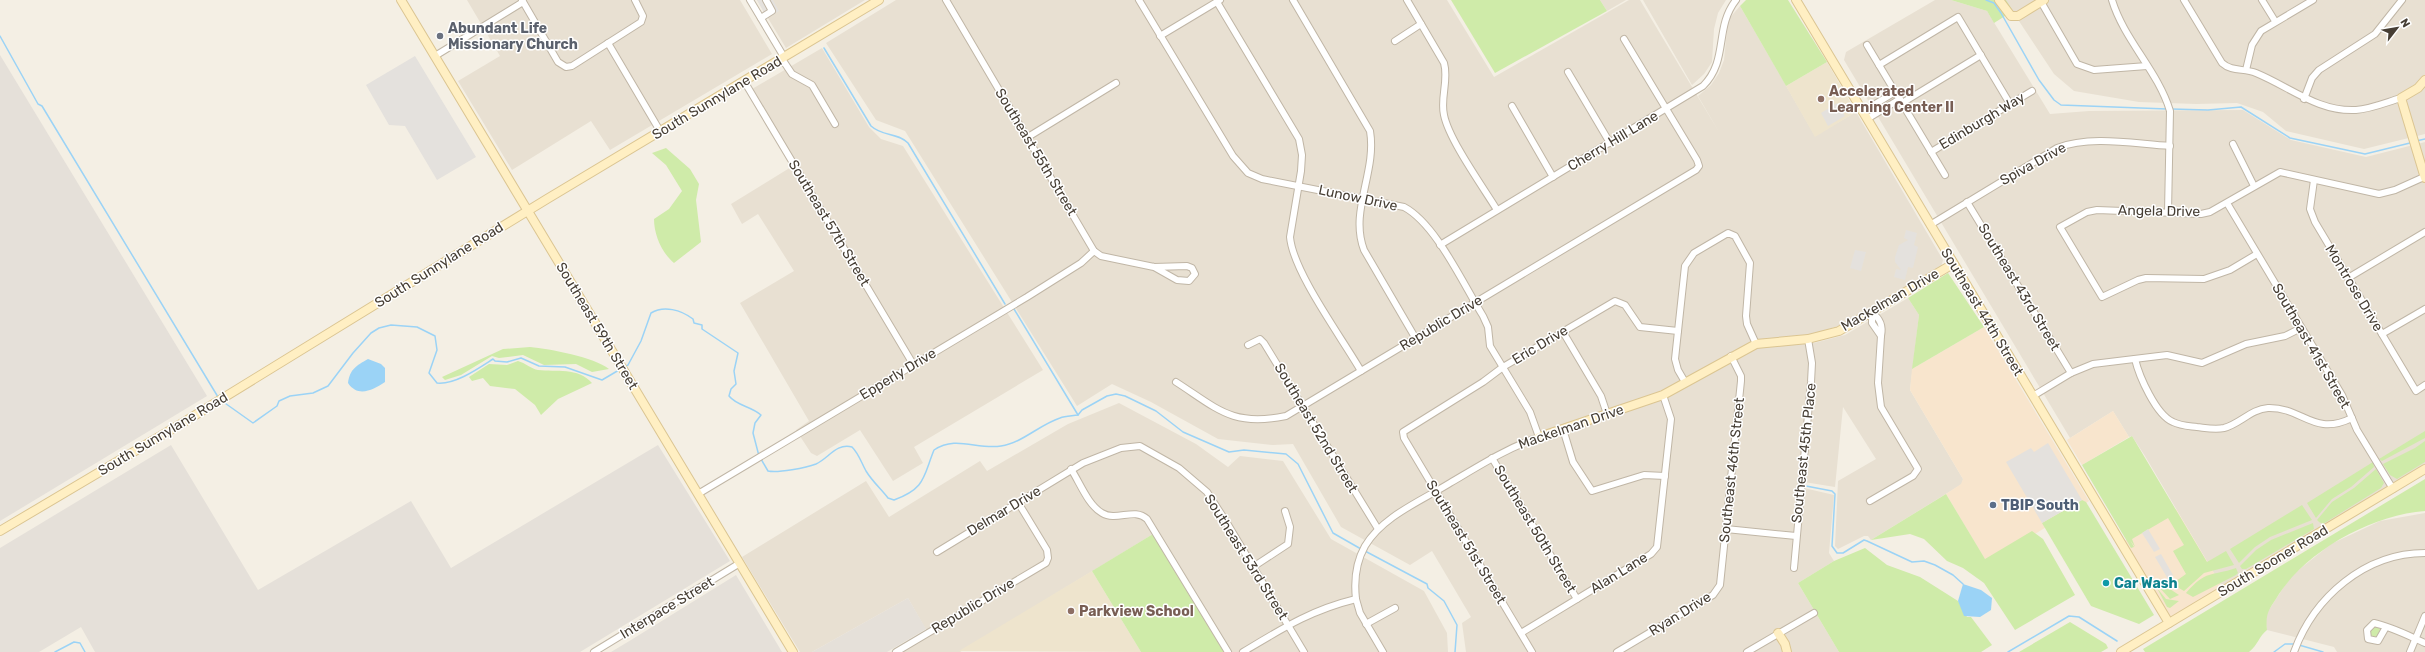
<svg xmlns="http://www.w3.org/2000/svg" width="2425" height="652" viewBox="0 0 2425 652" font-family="Rubik,sans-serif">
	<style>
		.residential { fill: #e8e0d2 }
		.commercial { fill: #f8e5cd }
		.industrial { fill: #e5e0d9 }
		.education { fill: #eee4cd }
		.green { fill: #cfeba9 }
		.parking { fill: #e4e1dd }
		.water { fill: #9bd3f6 }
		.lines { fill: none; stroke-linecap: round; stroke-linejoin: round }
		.stream { stroke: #9bd3f6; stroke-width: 1.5 }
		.street-casing { stroke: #c0b6a6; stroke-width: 8 }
		.secondary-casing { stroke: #dbc592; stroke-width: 10 }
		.street { stroke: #fff; stroke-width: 6 }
		.secondary { stroke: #ffefc3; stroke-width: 8 }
		.worship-dot { fill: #6b7280; stroke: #fff; stroke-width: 1.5 }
		.education-dot { fill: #8d6e63; stroke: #fff; stroke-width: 1.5 }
		.service-dot { fill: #5c6f8a; stroke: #fff; stroke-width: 1.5 }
		.culture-dot { fill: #0f9aa8; stroke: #fff; stroke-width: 1.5 }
		.labels { text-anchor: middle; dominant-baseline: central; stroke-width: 3; stroke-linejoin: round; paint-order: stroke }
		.worship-label { font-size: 14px; font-weight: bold; fill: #5b616d; stroke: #fff; text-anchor: start }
		.education-label { font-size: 14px; font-weight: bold; fill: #785e54; stroke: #fff; text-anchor: start }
		.street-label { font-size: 14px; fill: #463e34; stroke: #fff }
		.service-label { font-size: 14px; font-weight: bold; fill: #4e5e75; stroke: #fff; text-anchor: start }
		.culture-label { font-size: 14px; font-weight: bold; fill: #0d838f; stroke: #fff; text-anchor: start }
	</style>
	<rect width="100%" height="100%" fill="#f4efe4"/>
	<g class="residential">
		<polygon points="467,0 740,0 772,54 610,150 591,121 512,170 458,81 500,56"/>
		<polygon points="757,0 865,0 786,48"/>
		<polygon points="896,0 1447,0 1494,77 1629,0 1640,0 1719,132 1698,96 1711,85 1719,73 1724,60 1728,20 1740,6 1815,136 1856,112 1943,260 1941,267 1841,325 1810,335 1781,337 1780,344 1814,343 1845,335 1908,298 1919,315 1910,390 1963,479 1962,484 1871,540 1868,536 1864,536 1838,549 1835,546 1838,481 1876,459 1843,407 1835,487 1804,482 1804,488 1834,495 1829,553 1834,561 1798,583 1839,652 1466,652 1462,623 1471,617 1432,551 1410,565 1341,527 1293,444 1273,445 1218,439 1151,402 1112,384 1077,406 905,131 876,120 826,43"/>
		<polygon points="1600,0 1626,0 1607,11"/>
		<polygon points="1643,0 1726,0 1718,13 1714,29 1712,62 1704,74 1692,85"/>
		<polygon points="1935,0 1951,0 1987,11 2050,114 2089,111 2243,110 2291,140 2366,157 2425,142 2425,469 2224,590 2145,456 2132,436 2129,437 2113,411 2070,438 1844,60 1846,52"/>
		<polygon points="2005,0 2425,0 2425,134 2364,149 2286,131 2263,112 2237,103 2196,104 2139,102 2074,91 2054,74"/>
		<polygon points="822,48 869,127 881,139 903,146 1043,370 914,447 923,463 893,481 860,430 817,456 811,453 796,430 809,421 740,303 794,271 758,214 742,224 731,204 796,164 752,89"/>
		<polygon points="1119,403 1196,444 1228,467 1240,456 1283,461 1331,539 1424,591 1447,633 1448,652 1224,652 1153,534 960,652 901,652 929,635 908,598 812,652 800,652 742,557 866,481 889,517 980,461 987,471 1068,424"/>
		<polygon points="2425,513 2425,652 2337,652 2334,647 2267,630 2265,616 2291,576 2331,544 2380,521"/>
	</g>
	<g class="commercial">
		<polygon points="1984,327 2089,501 1987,563 1946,494 1961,484 1963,479 1910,390 1912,369"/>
		<polygon points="2113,411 2129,437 2082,465 2067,440"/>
		<polygon points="2176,509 2224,590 2169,623 2121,543"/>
	</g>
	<g class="industrial">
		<polygon points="0,55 207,396 0,521"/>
		<polygon points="171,445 258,590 411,501 451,568 658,445 730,561 580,652 95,652 81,627 39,652 0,652 0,548"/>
		<polygon points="736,575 782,652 611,652 631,640"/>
		<polygon points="908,598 926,629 887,652 812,652"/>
	</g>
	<g class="education">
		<polygon points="1827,62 1856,112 1815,137 1786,86"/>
		<polygon points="1092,571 1141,652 959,651"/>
	</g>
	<g class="green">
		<polygon points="1451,0 1600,0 1607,11 1495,73"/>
		<polygon points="1746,0 1788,0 1827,62 1786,86 1740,6"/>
		<polygon points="1951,0 2006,0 2013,11 1994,23 1987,11"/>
		<path d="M 666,148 L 690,169 L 699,184 L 696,200 L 701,242 L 674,263 C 662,253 654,235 654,219 L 669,209 L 682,191 L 666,165 L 652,153 Z"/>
		<polygon points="1948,273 1984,327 1912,369 1919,315 1908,298"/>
		<path d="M 530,347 C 550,349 594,357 609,369 L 592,372 L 576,364 L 544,365 L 523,355 L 499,358 L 492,356 L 461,375 L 445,380 L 442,377 L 503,349 Z"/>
		<path d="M 518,361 C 525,363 532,369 538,370 C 556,372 578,367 592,383 L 558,399 L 541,415 L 535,405 L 515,389 L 490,386 L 483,378 L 472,381 L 469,377 L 489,364 L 507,365 Z"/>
		<polygon points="2425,431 2425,438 2382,461 2379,459"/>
		<polygon points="2132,436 2207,562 2226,551 2234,565 2204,573 2184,591 2172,584 2186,574 2173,551 2184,545 2168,518 2132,539 2135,547 2130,540 2134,547 2131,548 2082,465"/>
		<polygon points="2425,441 2425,462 2397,479 2390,475 2383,464 2415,448"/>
		<polygon points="2373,462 2374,467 2351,487 2332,499 2316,518 2307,503"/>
		<polygon points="2376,469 2384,483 2381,488 2323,524 2319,522 2317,520 2332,502 2354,488"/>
		<path d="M 2425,479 L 2425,511 C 2372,515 2308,550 2279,594 C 2270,609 2265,612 2267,630 C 2259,636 2258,645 2249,652 L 2145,652 L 2143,649 Z"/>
		<polygon points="1946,494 1985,559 2032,531 2043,539 2075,595 2015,630 1984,583 1963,568 1947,561 1924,539 1910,534 1871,540"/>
		<polygon points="2082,500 2086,502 2154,615 2139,624 2091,606 2042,523"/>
		<polygon points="2302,505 2312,520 2270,537 2255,547 2239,563 2230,549"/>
		<polygon points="2313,523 2314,529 2246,569 2242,569 2240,566 2256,550 2271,540"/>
		<polygon points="1153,534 1224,652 1141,652 1092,571"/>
		<polygon points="1865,548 1887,565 1920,577 1958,601 1967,617 1971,617 1992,645 1981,652 1839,652 1798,583 1834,561"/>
		<path d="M 2236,568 L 2238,573 L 2236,575 L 2193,597 L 2186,593 C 2207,569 2210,577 2236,568 Z"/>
		<polygon points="2159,587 2167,587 2179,595 2170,599"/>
		<polygon points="2157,588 2166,599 2179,601 2170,608 2167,607"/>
		<polygon points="2070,622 2106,644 2108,648 2101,652 2019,652"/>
		<circle cx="2375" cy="632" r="5.5"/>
	</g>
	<g class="parking">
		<polygon points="757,0 773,0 779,11 767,18"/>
		<polygon points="415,56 476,157 437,180 405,126 389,125 366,85"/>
		<polygon points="1837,103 1845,116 1828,126 1821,113"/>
		<polygon points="1906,230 1917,233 1914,245 1918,247 1913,268 1908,267 1905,280 1894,277 1896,269 1901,270 1895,262 1895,257 1899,245 1908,240 1904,238"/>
		<polygon points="1855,250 1866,252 1861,271 1850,268"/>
		<polygon points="2048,443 2082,500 2042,523 2006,462 2031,448 2034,452"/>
		<polygon points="2148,529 2160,549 2154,552 2142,533"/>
		<polygon points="2161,554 2173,575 2168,579 2155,557"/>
	</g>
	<g class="water">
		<path d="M 368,359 L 381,364 L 385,368 L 385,382 C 373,390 358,398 348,383 C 350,369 356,366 368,359 Z"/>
		<polygon points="1963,584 1981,590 1992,598 1991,610 1980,617 1964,616 1958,601"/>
	</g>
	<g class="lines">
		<g class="stream">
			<polyline points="1986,0 1994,3 2001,13 2039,80 2054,100 2061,105 2167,109"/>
			<polyline points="0,36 38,104 42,106 218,397"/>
			<path d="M 824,48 L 871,126 C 883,137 897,132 908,143 L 1005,304"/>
			<polyline points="2171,109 2208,110 2241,107 2290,138 2365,154 2410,143"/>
			<polyline points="2416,141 2425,139"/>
			<polyline points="1014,309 1078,415"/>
			<path d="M 624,367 L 628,365 L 641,341 L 651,313 C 664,305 681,310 693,319 L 694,323 L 702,325 L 702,329 L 738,353 L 734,371 L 736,384 L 731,389 L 729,396 C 737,406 751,406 761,415 L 755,423 L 753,433 L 759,456"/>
			<path d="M 222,401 L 253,423 L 277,406 L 279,401 L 290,396 L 313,393 L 328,386 L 353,353 L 371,333 L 379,328 L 391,325 L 417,327 L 435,336 L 437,350 L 429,373 L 437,383 C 455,385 479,368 493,359 L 495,361 L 507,362 L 521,358 L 539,366 L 565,367 L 602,380 L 619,370"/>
			<path d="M 761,459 L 768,471 C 778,473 806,468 816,464 C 829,458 836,443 852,447 C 859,454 861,462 866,471 C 872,481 881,489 888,498 L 894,500 C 926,488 923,477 934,450 C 956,435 977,450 1001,446 C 1022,443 1039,425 1060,418 C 1065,416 1072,416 1078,415 L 1082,410 L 1107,396 L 1116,394 L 1125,396 L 1156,411 L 1183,432 L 1229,452 L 1244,450 L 1286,454 L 1298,464 L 1333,533 L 1361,549"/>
			<polyline points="1806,486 1832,491 1835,494 1832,546 1837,553 1843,553 1864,540 1867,541 1912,562 1924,561 1935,565 1953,575 1963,584"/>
			<polyline points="1365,551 1427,584 1428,588 1444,601 1457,625 1455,652"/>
			<polyline points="2299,645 2323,652"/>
			<polyline points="55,652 74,642 80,643 85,652"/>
			<polyline points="2008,652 2069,616 2079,617 2117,641"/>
			<polyline points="2274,652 2285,644 2295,644"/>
		</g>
		<defs>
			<g id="street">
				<polyline points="522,0 558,62 566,67 572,66 641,22 643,16 635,0"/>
				<polyline points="750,0 784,57"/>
				<polyline points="946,0 1094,251 1101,256 1154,267 1187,266 1192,268 1195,274 1189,281 1177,280 1154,267"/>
				<path d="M 1139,0 L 1233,156 L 1248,173 L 1262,179 L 1404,207 C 1436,224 1463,284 1483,316 L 1488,327 L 1490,346 L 1530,412 L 1539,437 C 1507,448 1479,466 1450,483 C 1421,501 1383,516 1365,546 C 1356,562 1354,581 1356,599 C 1311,610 1283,628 1243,652"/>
				<path d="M 1293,0 L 1370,131 C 1377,172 1349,211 1364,250 L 1416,339"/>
				<path d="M 1407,0 L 1444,63 C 1449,80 1440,98 1444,115 C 1449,140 1483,187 1497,210"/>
				<polyline points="2040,0 2077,64 2094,70 2147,66"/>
				<path d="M 2112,0 C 2124,40 2158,71 2170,111 L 2168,212"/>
				<path d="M 2184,0 L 2222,63 C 2232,72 2244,68 2256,73 C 2290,87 2318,112 2356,110 C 2371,109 2387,102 2401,98"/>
				<polyline points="2262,0 2275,21"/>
				<path d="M 1217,2 L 1299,139 L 1302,155 L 1301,171 L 1290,237 C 1293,272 1342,338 1361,371"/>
				<polyline points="761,18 772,11 766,0"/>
				<polyline points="1160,36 1220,0"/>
				<polyline points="1395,41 1421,24"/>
				<polyline points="608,43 660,131"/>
				<polyline points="1867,45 1945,175"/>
				<polyline points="435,56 523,2"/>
				<polyline points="782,59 792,74 812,85 835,124"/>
				<polyline points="1879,65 1958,17 2010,104"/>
				<polyline points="2246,70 2252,45 2261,31 2313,0"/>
				<polyline points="1568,72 1610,143"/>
				<polyline points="744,81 913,364"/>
				<polyline points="2304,99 2312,78 2319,70 2375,34 2402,0"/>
				<polyline points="1902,103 1981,55"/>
				<polyline points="1512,106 1553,177"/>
				<polyline points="1862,112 1895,92"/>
				<polyline points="1867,119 1900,99"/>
				<polyline points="1028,137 1116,83"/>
				<polyline points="2233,144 2254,186"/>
				<polyline points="1931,152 2032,91"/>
				<polyline points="2314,180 2310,209 2315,222 2416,391 2425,385"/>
				<polyline points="1967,202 2071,373"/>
				<polyline points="2227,203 2342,395 2357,430 2393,489"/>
				<path d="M 1930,225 L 2057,148 C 2092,135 2134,144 2170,146"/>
				<path d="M 1440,245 L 1703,86 C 1729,60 1714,28 1736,0"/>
				<polyline points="2257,254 2230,270 2204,279 2146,278 2138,280 2102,297 2060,227 2087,212 2097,210 2201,214 2210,212 2280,172 2379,194 2395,190 2424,177"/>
				<polyline points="2348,278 2425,232"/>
				<path d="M 1872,313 C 1881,319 1883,326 1881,336 L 1872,323 Z"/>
				<polyline points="1563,332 1601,396 1607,414"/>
				<polyline points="2382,334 2425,309"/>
				<polyline points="1248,345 1260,339 1264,343 1378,529"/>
				<path d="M 2135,359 C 2139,376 2156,415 2173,422 C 2181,426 2190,426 2197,427 C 2206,428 2215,430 2224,428 C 2240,424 2251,409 2268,408 C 2303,407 2313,437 2352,418"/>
				<path d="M 1176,382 C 1218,409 1232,427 1286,416 L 1696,170 L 1699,166 L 1697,160 L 1624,39"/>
				<polyline points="1685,382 1678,370 1675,359 1685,266 1694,253 1728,233 1735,236 1750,263 1746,316 1747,324 1756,344"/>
				<polyline points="2033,396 2071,373 2093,364 2167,355 2202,363 2246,344 2285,336 2301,328"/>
				<polyline points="1563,429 1573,462 1592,491 1644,475 1665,476"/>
				<polyline points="1492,458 1577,599"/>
				<path d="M 1071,469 C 1080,483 1088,505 1102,513 C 1117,522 1134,507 1147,519 L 1228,652"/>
				<polyline points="698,494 1027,297 1081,263 1094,251"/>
				<polyline points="1870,501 1913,476 1918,469 1881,407 1878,383 1881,336"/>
				<polyline points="1726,529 1796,536"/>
				<polyline points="937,552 1083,463 1121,448 1140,446 1179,468 1207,492 1227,523 1304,652"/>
				<polyline points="1253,567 1288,544 1290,527 1285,511"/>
				<polyline points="1794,568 1811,382 1812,363 1808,339"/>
				<polyline points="1356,599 1360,613 1383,652"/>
				<polyline points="1366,624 1395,608"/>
				<path d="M 2386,627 L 2378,641 L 2368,639 L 2367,630 L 2374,623 C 2392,627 2409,636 2425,643"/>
				<polyline points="1521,633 1651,554 1657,547 1671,419 1663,395"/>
				<polyline points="594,652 740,563"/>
				<polyline points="896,652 1046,563 1048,558 1047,550 1019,504"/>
				<polyline points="1532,652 1404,438 1403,432 1483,382 1503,367 1615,301 1625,305 1640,327 1678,331"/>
				<polyline points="1617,652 1713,595 1720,585 1741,381 1741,376 1731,356"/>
				<polyline points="1747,652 1814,613"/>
				<path d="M 2294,652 C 2314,597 2365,553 2425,553"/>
				<polyline points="2410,652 2425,616"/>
			</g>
			<g id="secondary">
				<polyline points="401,0 793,652"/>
				<polyline points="1796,0 2169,623"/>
				<polyline points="1999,0 2011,16 2018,16 2044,0"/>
				<polyline points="2425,80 2418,88 2401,98 2425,178"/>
				<polyline points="1539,437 1663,395 1756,344 1808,339 1839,331 1953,264"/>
				<polyline points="0,531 184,422 547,199 879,0"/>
				<polyline points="1778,633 1785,644 1787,652"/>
				<polyline points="2121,652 2425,469"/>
			</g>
		</defs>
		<use href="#street" class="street-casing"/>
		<use href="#secondary" class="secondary-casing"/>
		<use href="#street" class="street"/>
		<use href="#secondary" class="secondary"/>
	</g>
	<circle class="worship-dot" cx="440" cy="36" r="4"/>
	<g class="education-dot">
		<circle cx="1821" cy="99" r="4"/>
		<circle cx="1071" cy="611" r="4"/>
	</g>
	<circle class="service-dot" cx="1993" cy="505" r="4"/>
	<circle class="culture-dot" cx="2106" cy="583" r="4"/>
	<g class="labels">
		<g class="worship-label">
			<text x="448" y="28">Abundant Life<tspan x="448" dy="16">Missionary Church</tspan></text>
		</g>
		<g class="education-label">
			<text x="1829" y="91">Accelerated<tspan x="1829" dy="16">Learning Center II</tspan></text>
			<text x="1079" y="611">Parkview School</text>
		</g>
		<g class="street-label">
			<text transform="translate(717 98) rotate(-31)">South Sunnylane Road</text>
			<text transform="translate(1982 121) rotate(-31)">Edinburgh Way</text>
			<text transform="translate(1613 141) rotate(-31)">Cherry Hill Lane</text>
			<text transform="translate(1036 152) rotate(59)">Southeast 55th Street</text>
			<text transform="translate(2033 164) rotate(-29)">Spiva Drive</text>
			<text transform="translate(1358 198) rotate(12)">Lunow Drive</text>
			<text transform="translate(2159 211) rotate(1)">Angela Drive</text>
			<text transform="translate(829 223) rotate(59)">Southeast 57th Street</text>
			<text transform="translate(439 265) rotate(-32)">South Sunnylane Road</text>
			<text transform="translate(2019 287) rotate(59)">Southeast 43rd Street</text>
			<text transform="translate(2354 288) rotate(59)">Montrose Drive</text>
			<text transform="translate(1890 300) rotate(-30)">Mackelman Drive</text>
			<text transform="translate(1982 312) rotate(59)">Southeast 44th Street</text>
			<text transform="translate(1441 323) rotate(-31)">Republic Drive</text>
			<text transform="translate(597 326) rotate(59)">Southeast 59th Street</text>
			<text transform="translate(1540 345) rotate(-31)">Eric Drive</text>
			<text transform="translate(2311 346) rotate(60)">Southeast 41st Street</text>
			<text transform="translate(898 374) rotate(-31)">Epperly Drive</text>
			<text transform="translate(1571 427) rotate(-19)">Mackelman Drive</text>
			<text transform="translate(1316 428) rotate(59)">Southeast 52nd Street</text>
			<text transform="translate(163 434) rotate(-31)">South Sunnylane Road</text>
			<text transform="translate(1804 453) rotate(-84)">Southeast 45th Place</text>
			<text transform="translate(1732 470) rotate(-84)">Southeast 46th Street</text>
			<text transform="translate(1004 511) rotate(-31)">Delmar Drive</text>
			<text transform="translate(1535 529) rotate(59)">Southeast 50th Street</text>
			<text transform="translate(1466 542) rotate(59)">Southeast 51st Street</text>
			<text transform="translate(1246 557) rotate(58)">Southeast 53rd Street</text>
			<text transform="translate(2273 561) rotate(-31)">South Sooner Road</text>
			<text transform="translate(1619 573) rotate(-32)">Alan Lane</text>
			<text transform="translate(973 606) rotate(-31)">Republic Drive</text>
			<text transform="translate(667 608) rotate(-31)">Interpace Street</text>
			<text transform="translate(1680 614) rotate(-32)">Ryan Drive</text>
		</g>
		<g class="service-label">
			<text x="2001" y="505">TBIP South</text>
		</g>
		<g class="culture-label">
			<text x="2114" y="583">Car Wash</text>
		</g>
	</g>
	<g transform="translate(2397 28) rotate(59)" stroke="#ffffff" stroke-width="3" paint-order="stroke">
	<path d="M0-3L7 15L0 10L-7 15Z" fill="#463e34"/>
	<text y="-6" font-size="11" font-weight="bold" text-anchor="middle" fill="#463e34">N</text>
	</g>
</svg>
